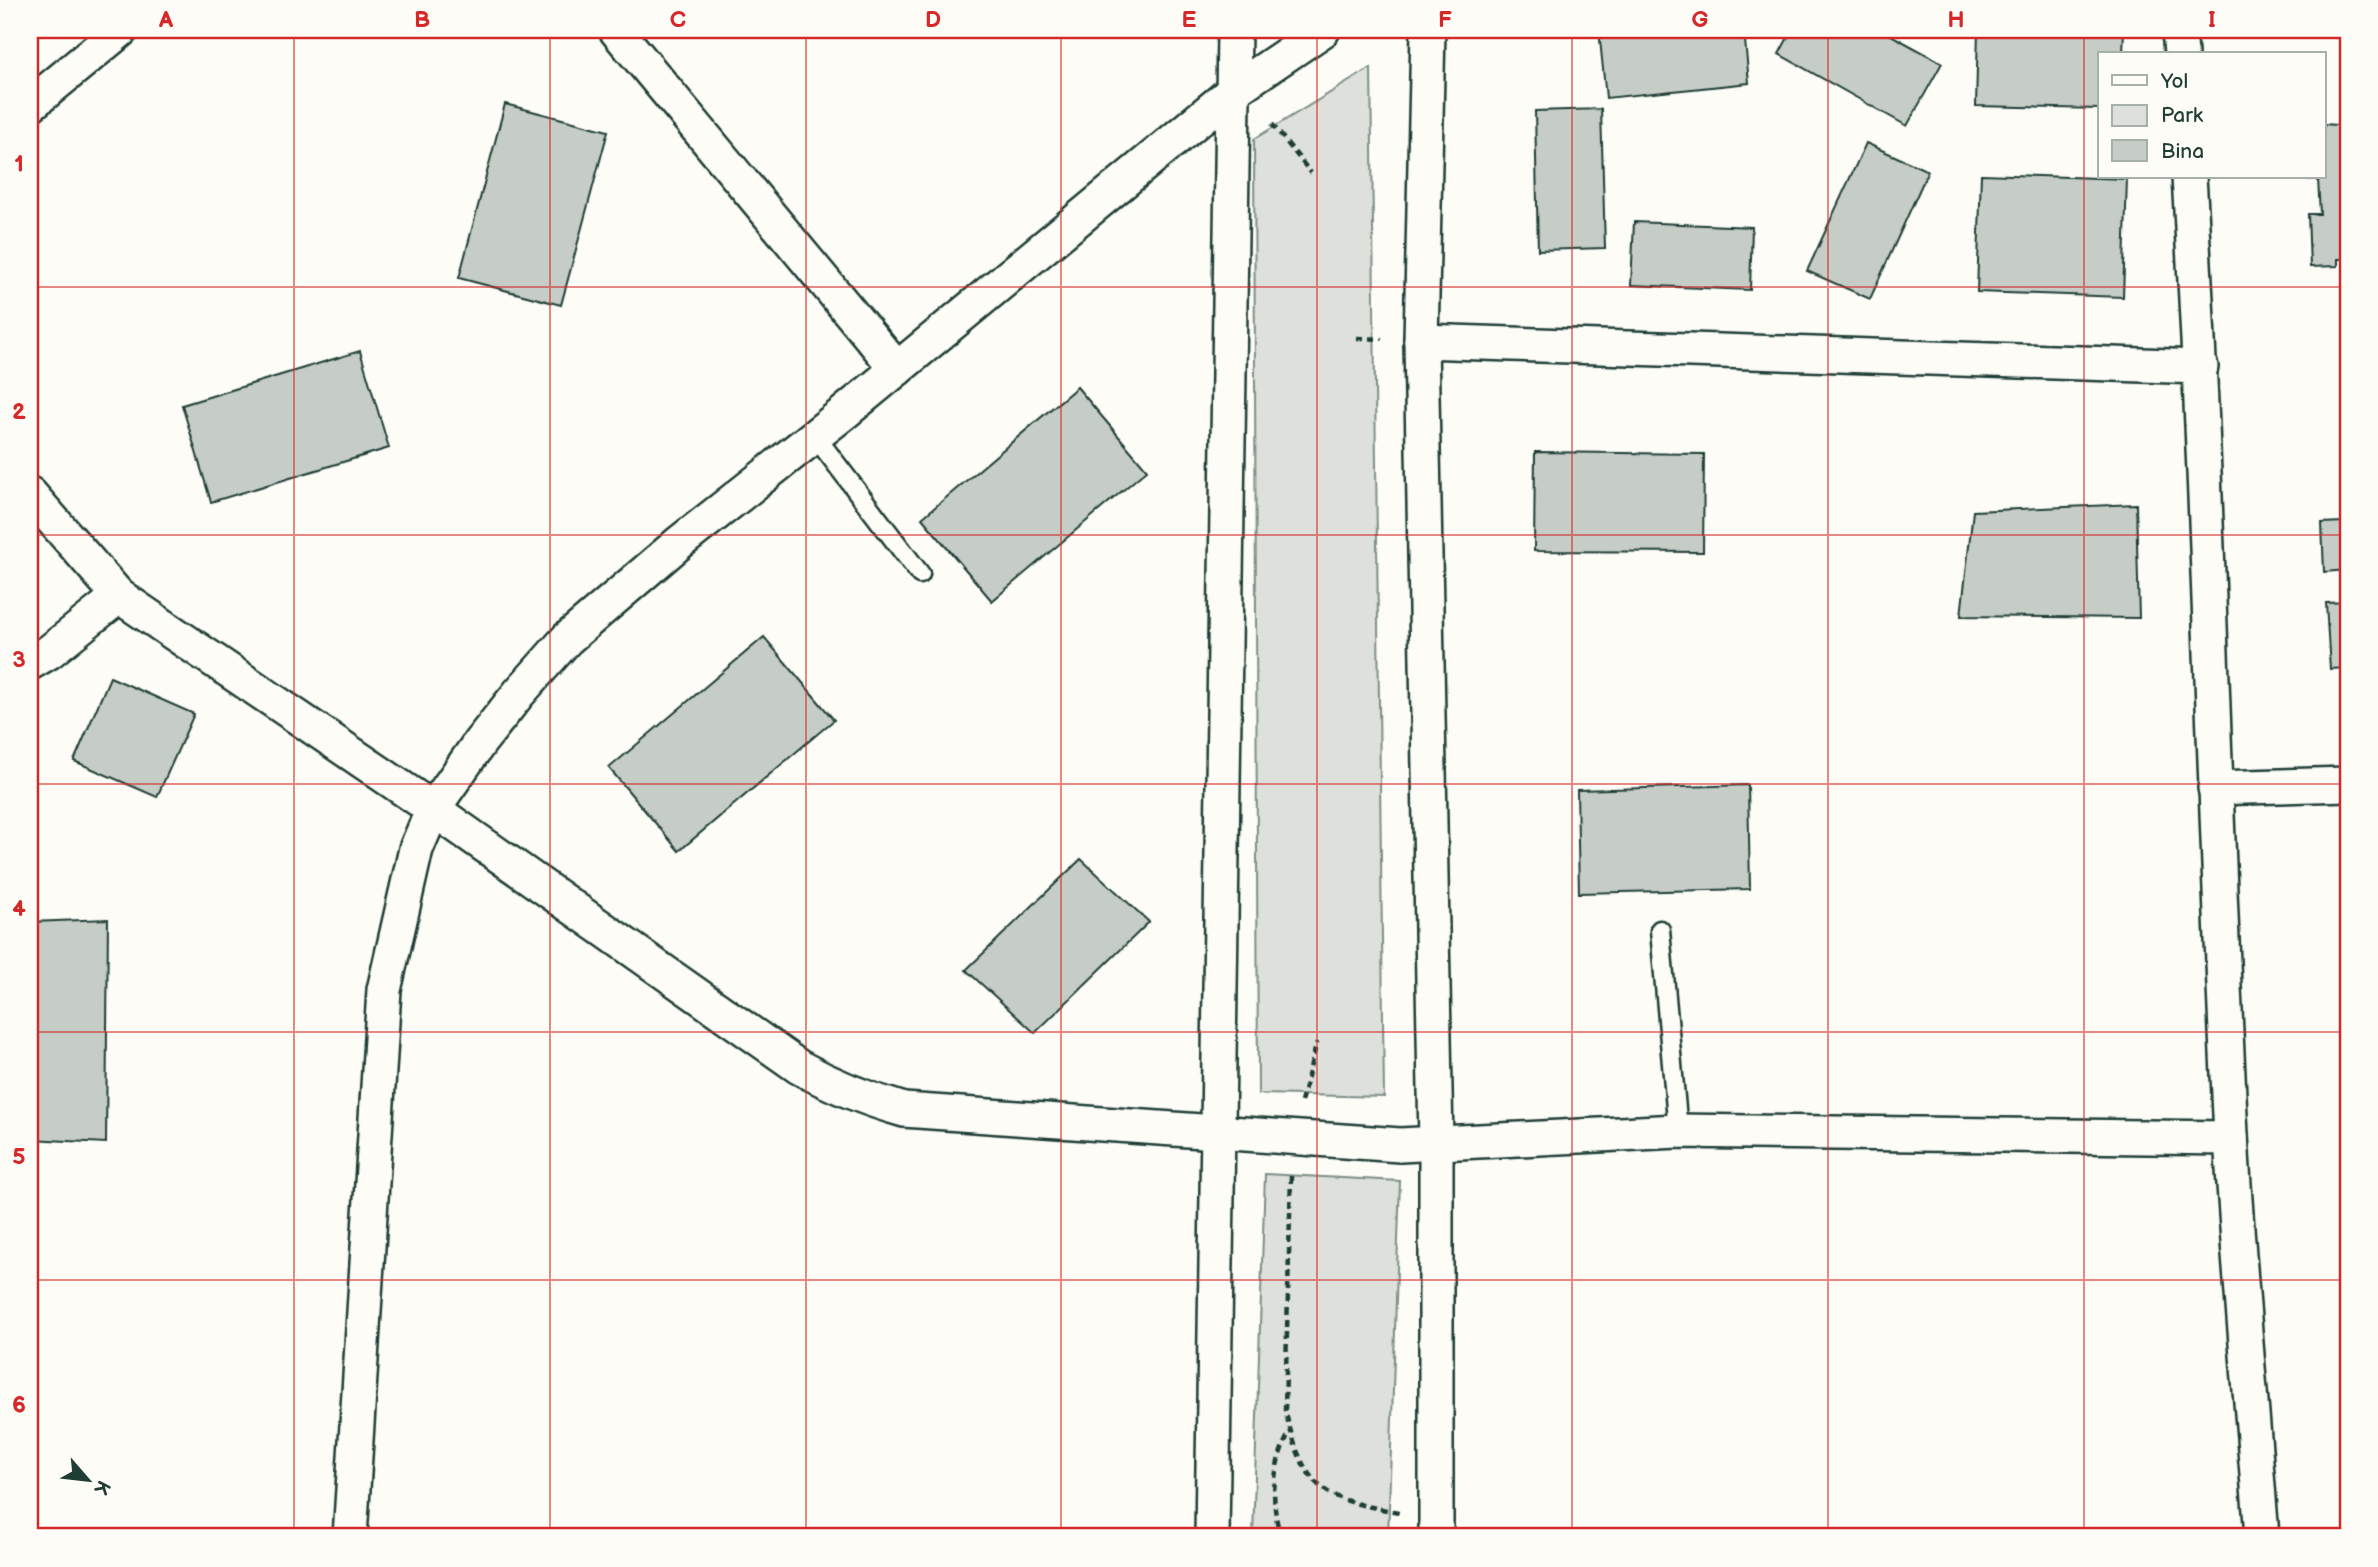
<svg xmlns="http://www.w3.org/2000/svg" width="2378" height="1567" viewBox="0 0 2378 1567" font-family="'Balsamiq Sans',sans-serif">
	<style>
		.green { fill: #dde0db; stroke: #7e8e88; stroke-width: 2 }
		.building { fill: #c6cdc7; stroke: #1f3d34; stroke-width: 2 }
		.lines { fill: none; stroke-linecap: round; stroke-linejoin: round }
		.service-casing { stroke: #1f3d34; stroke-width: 23 }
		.minor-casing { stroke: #1f3d34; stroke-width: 38 }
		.path { stroke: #1f3d34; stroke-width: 4.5; stroke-dasharray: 7 5; stroke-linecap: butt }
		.service { stroke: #fdfcf7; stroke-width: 18 }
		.minor { stroke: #fdfcf7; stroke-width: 33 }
		.grid { fill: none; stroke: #d62828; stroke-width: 2; stroke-opacity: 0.55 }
		.neatline { fill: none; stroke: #d62828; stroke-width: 2.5 }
		.grid-label { font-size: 23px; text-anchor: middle; font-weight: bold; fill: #d62828 }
	</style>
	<rect width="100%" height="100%" fill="#fdfcf7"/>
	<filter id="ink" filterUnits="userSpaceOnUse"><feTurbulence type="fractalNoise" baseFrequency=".0143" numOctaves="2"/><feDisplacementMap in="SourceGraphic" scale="14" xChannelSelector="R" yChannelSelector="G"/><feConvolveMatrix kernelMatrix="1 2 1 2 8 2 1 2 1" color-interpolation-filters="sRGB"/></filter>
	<g filter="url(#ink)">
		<g class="green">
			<polygon points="1371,68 1384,1097 1258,1094 1254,139"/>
			<polygon points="1265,1174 1400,1181 1388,1537 1253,1537"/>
		</g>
		<g class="building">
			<polygon points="1599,30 1744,30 1749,83 1606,98"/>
			<polygon points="1792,30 1882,30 1942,63 1907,126 1779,54"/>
			<polygon points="1978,30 2124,30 2123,54 2100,54 2100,109 1976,106"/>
			<polygon points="505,104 608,131 561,305 459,278"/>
			<polygon points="1601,109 1605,248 1538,250 1535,111"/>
			<polygon points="2324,124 2348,126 2348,259 2338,259 2338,266 2310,267 2308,214 2320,214 2318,179 2307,180 2307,177 2324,177"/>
			<polygon points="1866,143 1928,171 1870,299 1807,271"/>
			<polygon points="1981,174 2127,179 2123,297 1977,292"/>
			<polygon points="1634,222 1752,227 1750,290 1631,285"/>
			<polygon points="360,351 389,448 211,502 182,405"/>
			<polygon points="1077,387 1147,470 992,601 922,518"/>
			<polygon points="1535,452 1704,454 1703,552 1534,551"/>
			<polygon points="2136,504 2139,618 1961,616 1973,511"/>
			<polygon points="2348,511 2348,570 2324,572 2322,523 2343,522 2343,512"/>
			<polygon points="2348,602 2348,668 2330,669 2326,603"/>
			<polygon points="764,637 834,720 679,851 609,768"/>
			<polygon points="110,677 194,714 157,797 74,761"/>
			<polygon points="1748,785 1750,889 1579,893 1577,790"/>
			<polygon points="1081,859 1149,922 1035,1033 966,970"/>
			<polygon points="108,919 106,1143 30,1139 30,922"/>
		</g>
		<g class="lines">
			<defs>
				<g id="service">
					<polyline points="815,436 920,574"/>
					<polyline points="1660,930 1678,1131"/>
				</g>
				<g id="minor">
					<polyline points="616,30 897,369"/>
					<polyline points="1428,30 1421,341 1436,1143 1436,1537"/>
					<polyline points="2179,30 2181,54"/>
					<polyline points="30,105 121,30"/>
					<path d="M 2189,177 C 2209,496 2214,815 2231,1134 C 2238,1269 2252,1403 2262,1537"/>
					<polyline points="1421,341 2201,367"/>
					<path d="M 30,494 L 119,596 L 433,809 L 799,1067 C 833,1086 866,1099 904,1110 L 1400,1145 L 1678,1131 L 2231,1138"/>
					<polyline points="30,663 49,652 119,596"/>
					<polyline points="2215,788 2348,784"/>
					<polyline points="350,1537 384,990 416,849 433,809 480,742 519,693 567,639 679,543 845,412 1233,91 1323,30"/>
					<polyline points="1212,1537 1234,30"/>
				</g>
			</defs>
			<use href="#service" class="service-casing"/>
			<use href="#minor" class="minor-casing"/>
			<g class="path">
				<polyline points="1272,124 1311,173"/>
				<polyline points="1357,338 1382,339"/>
				<polyline points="1301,1102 1317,1042"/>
				<path d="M 1291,1176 L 1285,1410 C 1305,1489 1319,1499 1399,1512"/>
				<path d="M 1281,1537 C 1270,1503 1272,1462 1290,1432"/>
			</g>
			<use href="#service" class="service"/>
			<use href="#minor" class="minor"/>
		</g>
	</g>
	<path class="grid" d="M 294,30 L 294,1537M 550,30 L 550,1537M 806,30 L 806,1537M 1061,30 L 1061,1537M 1317,30 L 1317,1537M 1572,30 L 1572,1537M 1828,30 L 1828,1537M 2084,30 L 2084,1537M 30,287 L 2348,287M 30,535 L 2348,535M 30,784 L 2348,784M 30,1032 L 2348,1032M 30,1280 L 2348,1280"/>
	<rect width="2378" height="1567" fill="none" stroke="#fdfcf7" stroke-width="77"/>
	<rect x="2098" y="52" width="228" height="126" fill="#fdfcf7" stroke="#a4b0a9" stroke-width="2"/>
	<rect x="2112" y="75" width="35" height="10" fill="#fdfcf7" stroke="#a4b0a9" stroke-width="2"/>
	<text x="2161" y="88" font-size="21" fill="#1f3d34">Yol</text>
	<rect x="2112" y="105" width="35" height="21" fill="#dde0db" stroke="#a4b0a9" stroke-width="2"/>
	<text x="2161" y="122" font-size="21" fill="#1f3d34">Park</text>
	<rect x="2112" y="140" width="35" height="21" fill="#c6cdc7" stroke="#a4b0a9" stroke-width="2"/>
	<text x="2161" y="158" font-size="21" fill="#1f3d34">Bina</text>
	<g transform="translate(88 1480) rotate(118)" stroke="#fdfcf7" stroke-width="5" paint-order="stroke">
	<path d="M0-5L12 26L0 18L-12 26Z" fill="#1f3d34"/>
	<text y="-10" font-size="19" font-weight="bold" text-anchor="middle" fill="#1f3d34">K</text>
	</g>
	<rect x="38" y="38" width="2302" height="1490" class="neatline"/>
	<g class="grid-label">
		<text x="166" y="27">A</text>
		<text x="422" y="27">B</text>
		<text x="678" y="27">C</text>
		<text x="933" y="27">D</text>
		<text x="1189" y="27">E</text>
		<text x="1445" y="27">F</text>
		<text x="1700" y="27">G</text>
		<text x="1956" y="27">H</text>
		<text x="2212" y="27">I</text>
		<text x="19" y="171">1</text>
		<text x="19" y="419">2</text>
		<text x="19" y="667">3</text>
		<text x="19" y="916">4</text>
		<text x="19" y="1164">5</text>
		<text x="19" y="1412">6</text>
	</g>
</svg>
